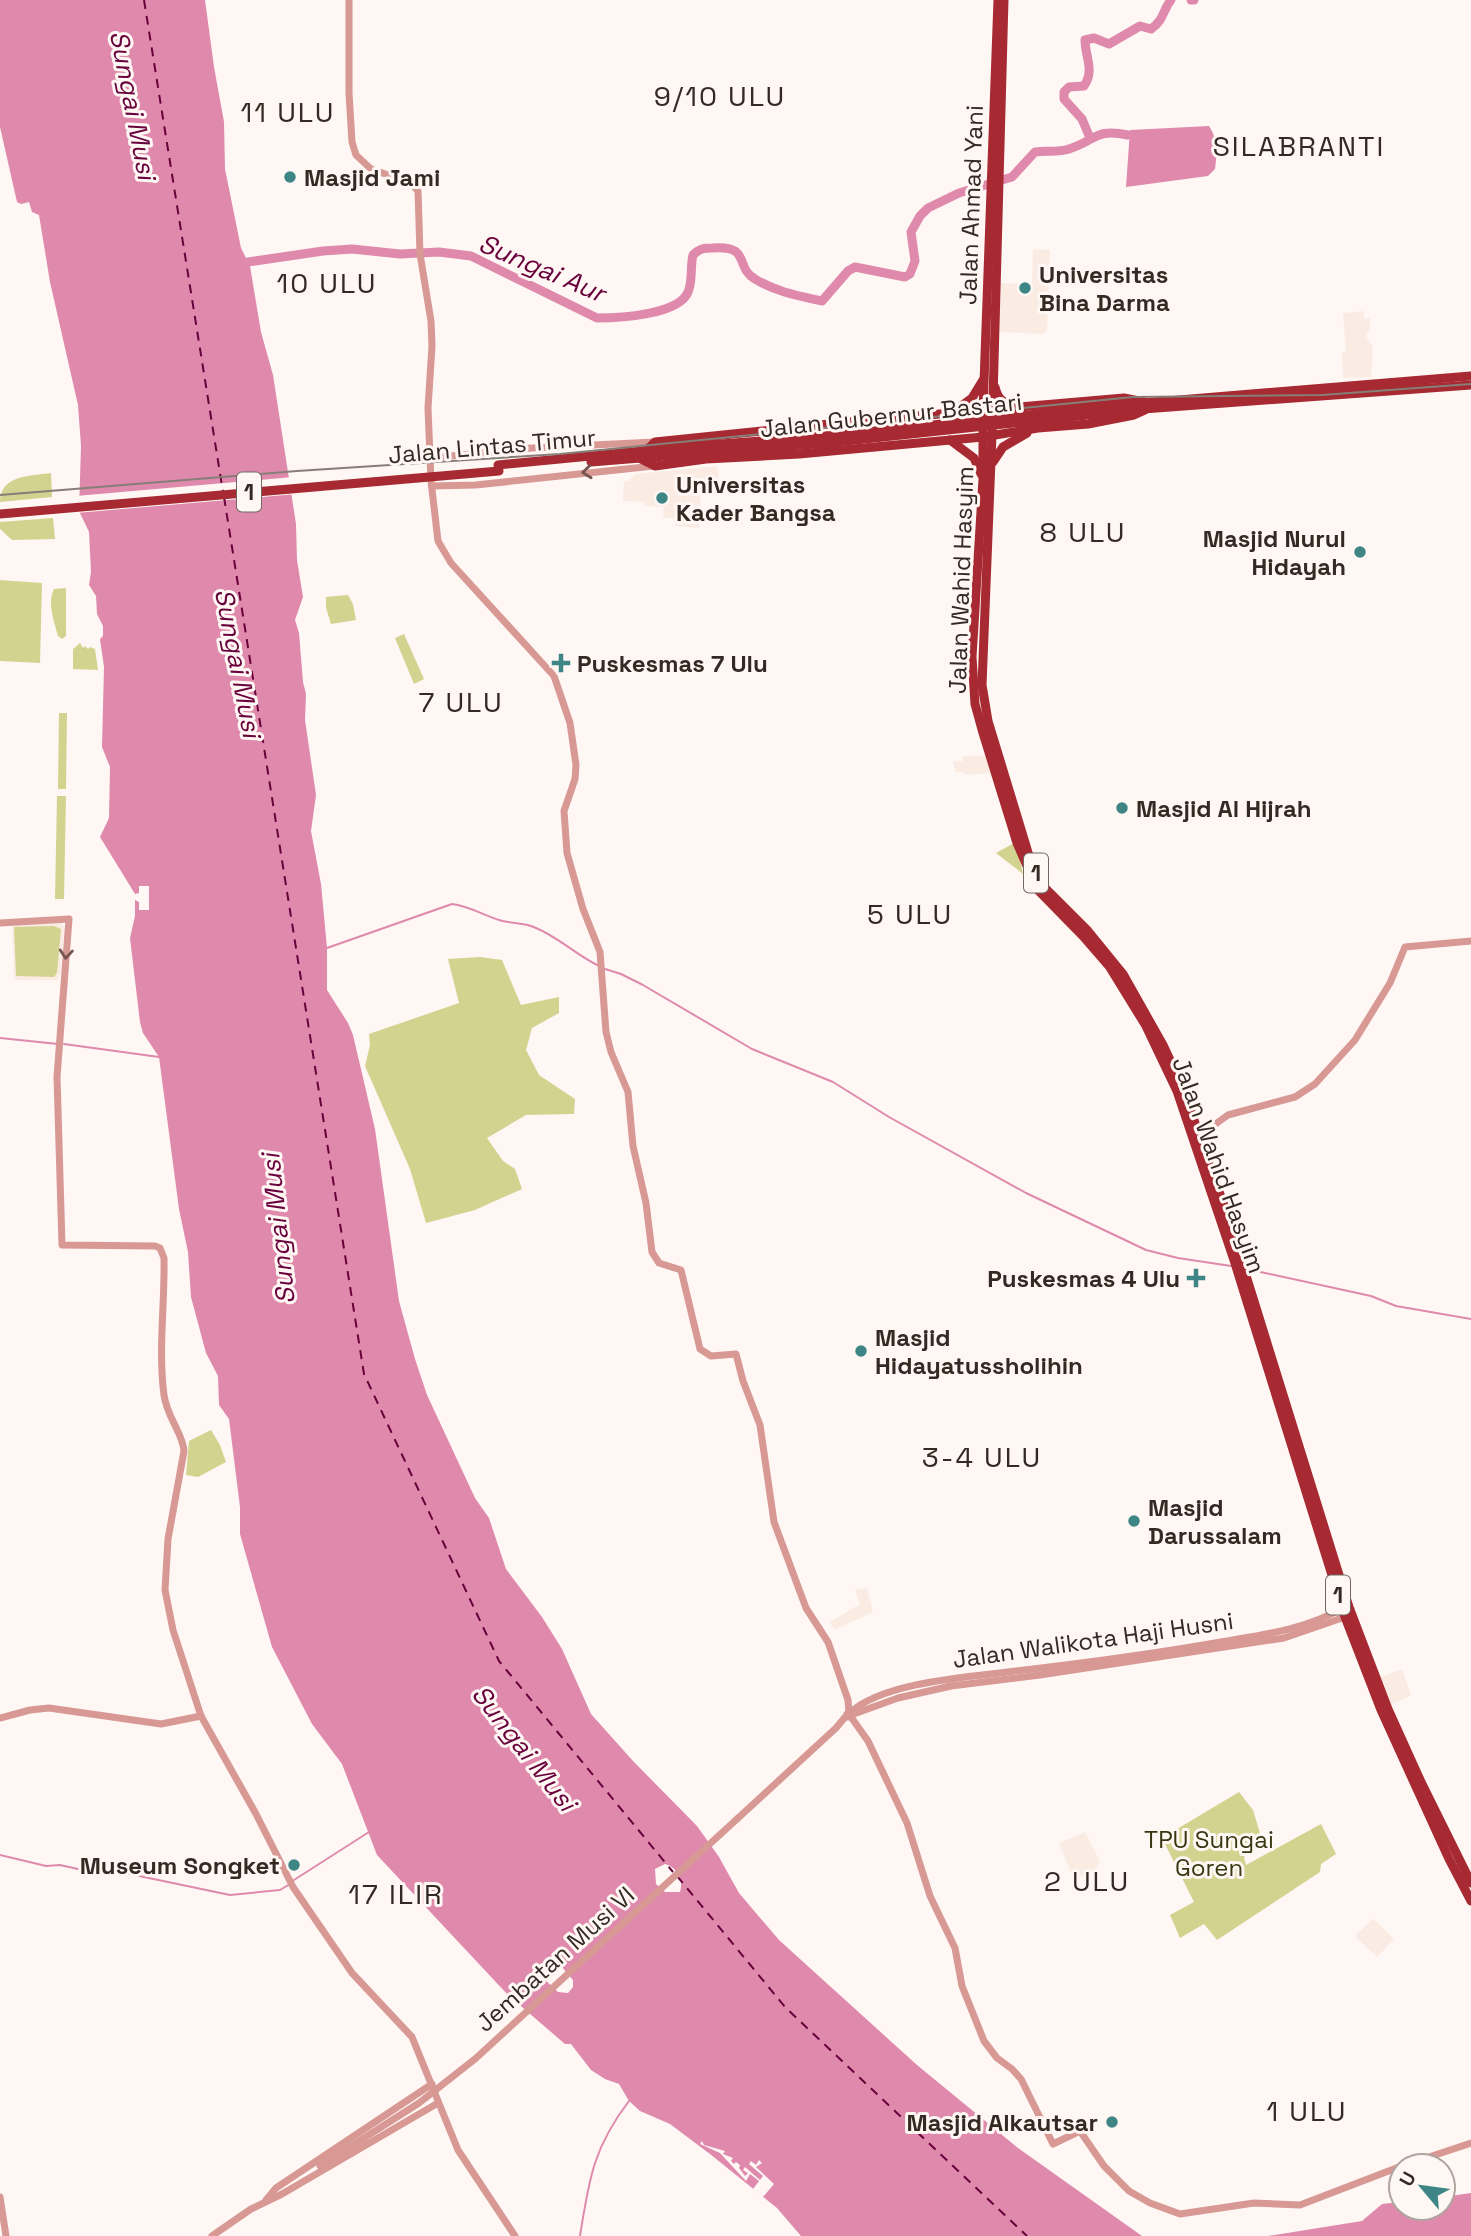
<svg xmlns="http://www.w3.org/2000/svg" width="1471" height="2236" viewBox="0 0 1471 2236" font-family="'Space Grotesk',sans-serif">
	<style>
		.built { fill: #fbece3 }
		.green { fill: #d2d38f }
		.water { fill: #df8aac; fill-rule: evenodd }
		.pier { fill: #fef7f4 }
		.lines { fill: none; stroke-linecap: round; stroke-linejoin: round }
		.stream { stroke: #df8aac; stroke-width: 2 }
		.river { stroke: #df8aac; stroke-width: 9 }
		.ferry { stroke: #68003b; stroke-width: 2; stroke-dasharray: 9 7; stroke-linecap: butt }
		.tertiary { stroke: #d89894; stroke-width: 7 }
		.trunk { stroke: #a72932; stroke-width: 9 }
		.tram { stroke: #877e78; stroke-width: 2 }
		.tertiary-bridge { stroke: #d89894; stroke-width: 7 }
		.trunk-bridge { stroke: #a72932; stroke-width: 9 }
		.oneway { stroke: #765650 }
		.poi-dot { fill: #3e8686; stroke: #fef7f4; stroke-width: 2.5 }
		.labels { text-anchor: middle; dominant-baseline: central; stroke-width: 6; stroke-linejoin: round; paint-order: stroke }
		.shield { fill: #fef7f4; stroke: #716862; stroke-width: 2 }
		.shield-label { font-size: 23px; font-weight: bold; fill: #352a23 }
		.poi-label { font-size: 24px; font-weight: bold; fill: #352a23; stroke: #fef7f4; text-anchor: start }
		.street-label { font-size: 24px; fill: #352a23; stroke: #fef7f4 }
		.park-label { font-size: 24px; fill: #383711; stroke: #fef7f4 }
		.water-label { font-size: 26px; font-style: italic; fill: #68003b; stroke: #fef7f4 }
		.quarter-label { font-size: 28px; letter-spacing: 2px; fill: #352a23; stroke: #fef7f4 }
	</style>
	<rect width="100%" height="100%" fill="#fef7f4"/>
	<g class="built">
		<polygon points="1033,249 1050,250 1047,329 1044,334 999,332 1001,283 1032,284"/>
		<polygon points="1364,311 1364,319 1370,318 1370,328 1366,336 1373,347 1371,377 1343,378 1342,352 1346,352 1343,313"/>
		<polygon points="717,466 720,495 701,496 699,528 675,526 675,519 663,517 664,507 645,506 644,502 623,501 624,481 629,481 635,474"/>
		<polygon points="963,756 986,756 991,773 966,775 963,772 956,772 953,762 963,761"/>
		<polygon points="61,923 64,926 61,973 57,980 14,980 12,925"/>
		<polygon points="867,1588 873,1612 835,1630 830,1622 860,1604 855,1590"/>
		<polygon points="1402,1669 1411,1695 1391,1705 1380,1677"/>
		<polygon points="1085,1832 1100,1861 1096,1869 1074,1880 1059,1843"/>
		<polygon points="1373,1919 1394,1939 1377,1957 1355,1936"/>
	</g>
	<g class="green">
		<path d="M 51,473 L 52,497 L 0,502 C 0,475 30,476 51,473 Z"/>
		<polygon points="53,518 55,539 12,540 0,529 0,522"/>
		<polygon points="0,580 42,583 40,663 0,661"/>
		<path d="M 66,588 L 66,636 L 62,639 L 58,636 C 54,621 47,603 54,589 Z"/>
		<polygon points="348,595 353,604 356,620 331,624 326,608 326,597"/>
		<polygon points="404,634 424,679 414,684 395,638"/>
		<polygon points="80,643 83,648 85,646 88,649 90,647 95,649 98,670 73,669 73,649"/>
		<polygon points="59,713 67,713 66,789 58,789"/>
		<polygon points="57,796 66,796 64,899 55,899"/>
		<polygon points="1016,842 1023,874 996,853"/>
		<polygon points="54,926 61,929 57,973 54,977 16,976 14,927"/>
		<polygon points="480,957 502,960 521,1005 559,997 559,1013 532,1028 526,1050 539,1075 575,1099 574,1114 526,1115 487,1138 503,1161 515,1169 522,1189 475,1210 426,1223 410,1169 365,1066 370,1045 369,1034 459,1003 448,959"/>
		<polygon points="211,1430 220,1445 226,1462 198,1477 186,1475 189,1441"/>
		<polygon points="1239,1792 1253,1810 1263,1843 1244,1857 1246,1865 1321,1824 1336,1854 1321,1864 1320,1872 1217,1940 1204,1924 1180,1938 1170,1915 1194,1902 1162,1838"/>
	</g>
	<g class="water">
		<path d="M 0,0 L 205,0 L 214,67 L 224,122 L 225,169 L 241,248 L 250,266 L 261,332 L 273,375 L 296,524 L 297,560 L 303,597 L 295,620 L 299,633 L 303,682 L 306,694 L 305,720 L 316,795 L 311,831 L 321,884 L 327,948 L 327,990 L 348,1023 L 353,1035 L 375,1129 L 399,1301 L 415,1359 L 427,1395 L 475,1498 L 489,1518 L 506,1569 L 542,1617 L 562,1649 L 591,1714 L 633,1761 L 697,1826 L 719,1857 L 739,1893 L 779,1940 L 917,2065 L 1018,2148 L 1142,2236 L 801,2236 L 777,2208 L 710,2154 L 670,2124 L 640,2111 L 629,2101 L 619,2084 L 605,2079 L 591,2070 L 571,2044 L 565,2044 L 508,1995 L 377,1855 L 342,1764 L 312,1724 L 272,1647 L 240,1534 L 240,1507 L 229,1419 L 219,1405 L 218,1376 L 206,1353 L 191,1297 L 188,1252 L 179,1209 L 159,1057 L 143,1033 L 140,1022 L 130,938 L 135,916 L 135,900 L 139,902 L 139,910 L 149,910 L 149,886 L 139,886 L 139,893 L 135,894 L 100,837 L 109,818 L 110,767 L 102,747 L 104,667 L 100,639 L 103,636 L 103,626 L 97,614 L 96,596 L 89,585 L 91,572 L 89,532 L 79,511 L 81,446 L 78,405 L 50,282 L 39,215 L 32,212 L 29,202 L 21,204 L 17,202 L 0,127 ZM 665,1864 C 677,1867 684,1880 680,1892 L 665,1892 L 656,1884 L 655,1869 ZM 551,1964 L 561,1966 L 573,1980 L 573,1987 L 568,1993 L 558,1992 L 545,1980 L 545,1968 Z"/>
		<path d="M 1209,126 C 1218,139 1217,154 1215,169 L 1208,176 L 1126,187 L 1130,130 Z"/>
		<polygon points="1471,2193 1471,2236 1268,2236 1362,2221 1382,2204 1401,2202 1401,2208 1443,2208 1443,2197"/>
	</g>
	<g class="pier">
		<polygon points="293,477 296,494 76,513 76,496"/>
		<polygon points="702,2141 704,2145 725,2151 723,2154 733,2158 731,2161 734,2164 736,2162 740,2165 739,2168 745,2176 748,2173 743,2170 745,2167 760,2180 763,2176 749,2164 751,2161 756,2165 759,2160 762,2163 756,2167 774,2184 763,2197 753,2189 759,2181 750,2174 746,2181 720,2153 700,2144"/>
	</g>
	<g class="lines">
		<g class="stream">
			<path d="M 327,948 L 452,904 C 469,906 483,915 499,920 C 511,924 525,922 536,928 C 558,937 575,954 597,965"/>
			<polyline points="605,969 621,974 643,985 752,1049 833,1082 889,1117 1026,1193 1146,1250 1178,1258 1231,1266"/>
			<polyline points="0,1038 58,1044"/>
			<polyline points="64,1044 159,1057"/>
			<polyline points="1247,1269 1371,1296 1396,1306 1471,1319"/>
			<polyline points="0,1855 46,1866 60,1865 87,1871 125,1873 230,1895 280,1890 290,1884"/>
			<polyline points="294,1880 369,1832"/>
			<path d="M 580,2236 C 589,2180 593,2148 629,2101"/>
		</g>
		<g class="river">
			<polyline points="1191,0 1194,0"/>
			<path d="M 1090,138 L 1082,119 L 1064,99 L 1064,92 L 1069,87 L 1084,86 C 1095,70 1085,57 1085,40 L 1094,38 L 1109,44 L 1140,26 L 1151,29 C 1165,19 1162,11 1171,0"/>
			<path d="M 248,262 L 323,251 L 352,249 L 400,254 L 439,252 L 471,256 L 597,318 C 618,318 679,315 688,292 C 693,281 690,267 693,255 C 699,249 703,248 712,248 C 752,245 734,267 755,279 C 776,292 799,296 822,301 L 848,271 L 855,267 L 905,277 L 910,274 L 915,261 L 911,232 L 920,216 L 928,208 L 959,193 L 1012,177 L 1035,152 C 1047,150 1057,153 1069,149 C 1097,140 1095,128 1128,135"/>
		</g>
		<g class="ferry">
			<polyline points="144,0 223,492"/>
			<polyline points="224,497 364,1374 499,1661 673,1872"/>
			<polyline points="677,1876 785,2007 1027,2236"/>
		</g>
		<g class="tertiary">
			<polyline points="349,0 349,93 352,142 356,155 371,169 411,183 418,191 420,254 431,321 432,346 428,408 431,481 438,541 451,563 554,676 570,723 576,765 575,779 564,811 567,853 583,909 600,952 606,1032 611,1052 628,1092 633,1146 646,1203 652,1252 659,1263 681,1270 700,1349 711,1356 736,1354 743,1381 760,1425 774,1522 806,1608 828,1642 848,1700 849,1713"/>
			<polyline points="430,458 532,448 655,442"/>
			<polyline points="432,486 476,485 654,466"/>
			<path d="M 0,923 L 69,919 L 57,1077 L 62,1245 L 155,1246 L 160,1248 L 164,1258 C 165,1303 158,1350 164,1395 C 167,1418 183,1433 184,1451 L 168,1539 L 165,1590 L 173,1630 L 201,1716 L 256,1814 L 293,1887 L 352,1973 L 412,2037 L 458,2150 L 515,2236"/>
			<polyline points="1199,1136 1228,1115 1295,1097 1315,1084 1355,1040 1390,983 1405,947 1471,941"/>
			<path d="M 850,1713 C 881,1683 966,1677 1008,1672 C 1077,1664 1146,1655 1215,1643 C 1259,1635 1302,1631 1343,1608"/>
			<polyline points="847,1714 847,1717 851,1717 868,1741 907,1823 930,1896 955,1948 962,1986 984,2041 997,2058 1012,2069 1021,2079 1053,2144 1080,2131 1104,2166 1129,2191 1150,2203 1180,2214 1254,2203 1300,2205 1399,2167 1471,2143"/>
			<polyline points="851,1715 898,1698 951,1686 1040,1675 1284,1638 1345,1617"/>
			<polyline points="0,1718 30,1710 49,1708 161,1724 201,1716"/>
			<polyline points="737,1819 836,1728 846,1716"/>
			<polyline points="320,2166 361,2140"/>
			<polyline points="0,2197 6,2236"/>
			<polyline points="266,2200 276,2188 432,2084"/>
			<polyline points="212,2236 251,2209 282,2194 438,2103"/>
		</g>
		<g class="trunk">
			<polyline points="998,0 983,410 983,479 972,657 975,704 983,733 1017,843 1037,889 1083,936 1109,966 1146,1026 1177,1091 1234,1260 1345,1617 1381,1710 1449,1859 1471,1901"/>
			<polyline points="1004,0 992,435 982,685 988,721 1030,859"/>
			<path d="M 995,387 C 998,399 1003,404 1016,405"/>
			<polyline points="1143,403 1471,376"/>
			<polyline points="1143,409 1471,385"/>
			<polyline points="953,412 972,398 983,380"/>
			<polyline points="950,440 974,458 981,474"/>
			<polyline points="646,451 655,442 858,421 1124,398 1144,402"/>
			<polyline points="639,458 655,466 706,459 799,454 983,437 1038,428 1088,424 1134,415 1145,410"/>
			<polyline points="591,462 827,443"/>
			<polyline points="993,462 1003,447 1027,433"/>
			<polyline points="498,465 694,446 827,436"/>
			<polyline points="1039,882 1088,931 1123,974 1163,1045 1183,1088 1196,1126"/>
			<polyline points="1200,1139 1225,1208 1349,1607 1388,1709 1421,1782 1471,1883"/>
		</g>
		<polyline class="tram" points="0,495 297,471 560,454 1133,397 1322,395 1471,384"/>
		<polyline class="tertiary-bridge" points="361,2140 419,2103 475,2059 737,1819"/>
		<g class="trunk-bridge">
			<polyline points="827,436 1143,403"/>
			<polyline points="827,443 1143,409"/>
			<polyline points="0,514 499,471"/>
		</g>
	</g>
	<defs><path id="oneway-chevron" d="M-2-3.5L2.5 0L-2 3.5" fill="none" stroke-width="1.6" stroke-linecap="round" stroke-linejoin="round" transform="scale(1.75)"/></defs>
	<g class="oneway">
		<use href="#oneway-chevron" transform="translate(587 472) rotate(174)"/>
		<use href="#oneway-chevron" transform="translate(66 954) rotate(95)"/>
	</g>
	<g class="poi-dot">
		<circle cx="290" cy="177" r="7"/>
		<circle cx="1025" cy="288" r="7"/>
		<circle cx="662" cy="498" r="7"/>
		<circle cx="1360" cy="552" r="7"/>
		<path d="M557.5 652.5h7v7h7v7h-7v7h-7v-7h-7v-7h7z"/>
		<circle cx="1122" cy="808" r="7"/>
		<path d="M1192.5 1267.5h7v7h7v7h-7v7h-7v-7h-7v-7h7z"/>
		<circle cx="861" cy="1351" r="7"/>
		<circle cx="1134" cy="1521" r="7"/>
		<circle cx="294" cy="1865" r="7"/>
		<circle cx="1112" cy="2122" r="7"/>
	</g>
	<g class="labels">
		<g class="shield">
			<rect x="237" y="472.5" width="24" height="39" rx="5"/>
			<rect x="1024" y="853.5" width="24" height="39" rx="5"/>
			<rect x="1326" y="1575.5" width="24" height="39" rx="5"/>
		</g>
		<g class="shield-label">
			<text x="249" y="492">1</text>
			<text x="1036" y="873">1</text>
			<text x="1338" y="1595">1</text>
		</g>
		<g class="poi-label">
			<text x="304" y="177">Masjid Jami</text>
			<text x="1039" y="274">Universitas<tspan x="1039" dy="28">Bina Darma</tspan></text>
			<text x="676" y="484">Universitas<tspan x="676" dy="28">Kader Bangsa</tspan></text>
			<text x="1346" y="538" text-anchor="end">Masjid Nurul<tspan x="1346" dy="28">Hidayah</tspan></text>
			<text x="577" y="663">Puskesmas 7 Ulu</text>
			<text x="1136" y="808">Masjid Al Hijrah</text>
			<text x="1180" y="1278" text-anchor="end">Puskesmas 4 Ulu</text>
			<text x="875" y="1337">Masjid<tspan x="875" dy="28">Hidayatussholihin</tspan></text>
			<text x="1148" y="1507">Masjid<tspan x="1148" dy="28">Darussalam</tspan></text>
			<text x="280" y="1865" text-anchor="end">Museum Songket</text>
			<text x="1098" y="2122" text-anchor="end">Masjid Alkautsar</text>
		</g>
		<g class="street-label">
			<text transform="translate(971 205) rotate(-88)">Jalan Ahmad Yani</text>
			<text transform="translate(891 415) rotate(-6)">Jalan Gubernur Bastari</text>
			<text transform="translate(492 446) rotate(-5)">Jalan Lintas Timur</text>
			<text transform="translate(961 580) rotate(-88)">Jalan Wahid Hasyim</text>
			<text transform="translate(1219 1165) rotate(70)">Jalan Wahid Hasyim</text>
			<text transform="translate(1093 1640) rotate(-8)">Jalan Walikota Haji Husni</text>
			<text transform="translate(555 1959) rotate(-42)">Jembatan Musi VI</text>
		</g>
		<g class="park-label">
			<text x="1209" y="1839">TPU Sungai<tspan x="1209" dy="28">Goren</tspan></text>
		</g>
		<g class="water-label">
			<text transform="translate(133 105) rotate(79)">Sungai Musi</text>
			<text transform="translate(542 268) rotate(23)">Sungai Aur</text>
			<text transform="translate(238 663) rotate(79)">Sungai Musi</text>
			<text transform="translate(278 1229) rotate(-96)">Sungai Musi</text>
			<text transform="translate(524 1748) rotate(52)">Sungai Musi</text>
		</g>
		<g class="quarter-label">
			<text x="720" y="96">9/10 ULU</text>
			<text x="288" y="112">11 ULU</text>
			<text x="1299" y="146">SILABRANTI</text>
			<text x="327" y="283">10 ULU</text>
			<text x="1083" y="532">8 ULU</text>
			<text x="461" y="702">7 ULU</text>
			<text x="910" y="914">5 ULU</text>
			<text x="982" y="1457">3-4 ULU</text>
			<text x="1087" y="1881">2 ULU</text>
			<text x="396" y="1894">17 ILIR</text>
			<text x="1307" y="2111">1 ULU</text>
		</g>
	</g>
	<g transform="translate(1422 2187) rotate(299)"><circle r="33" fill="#fef7f4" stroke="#aea5a0" stroke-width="2"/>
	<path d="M0-5L12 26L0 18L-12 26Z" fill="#3e8686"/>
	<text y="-10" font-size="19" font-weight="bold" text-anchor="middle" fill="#352a23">U</text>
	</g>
</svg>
